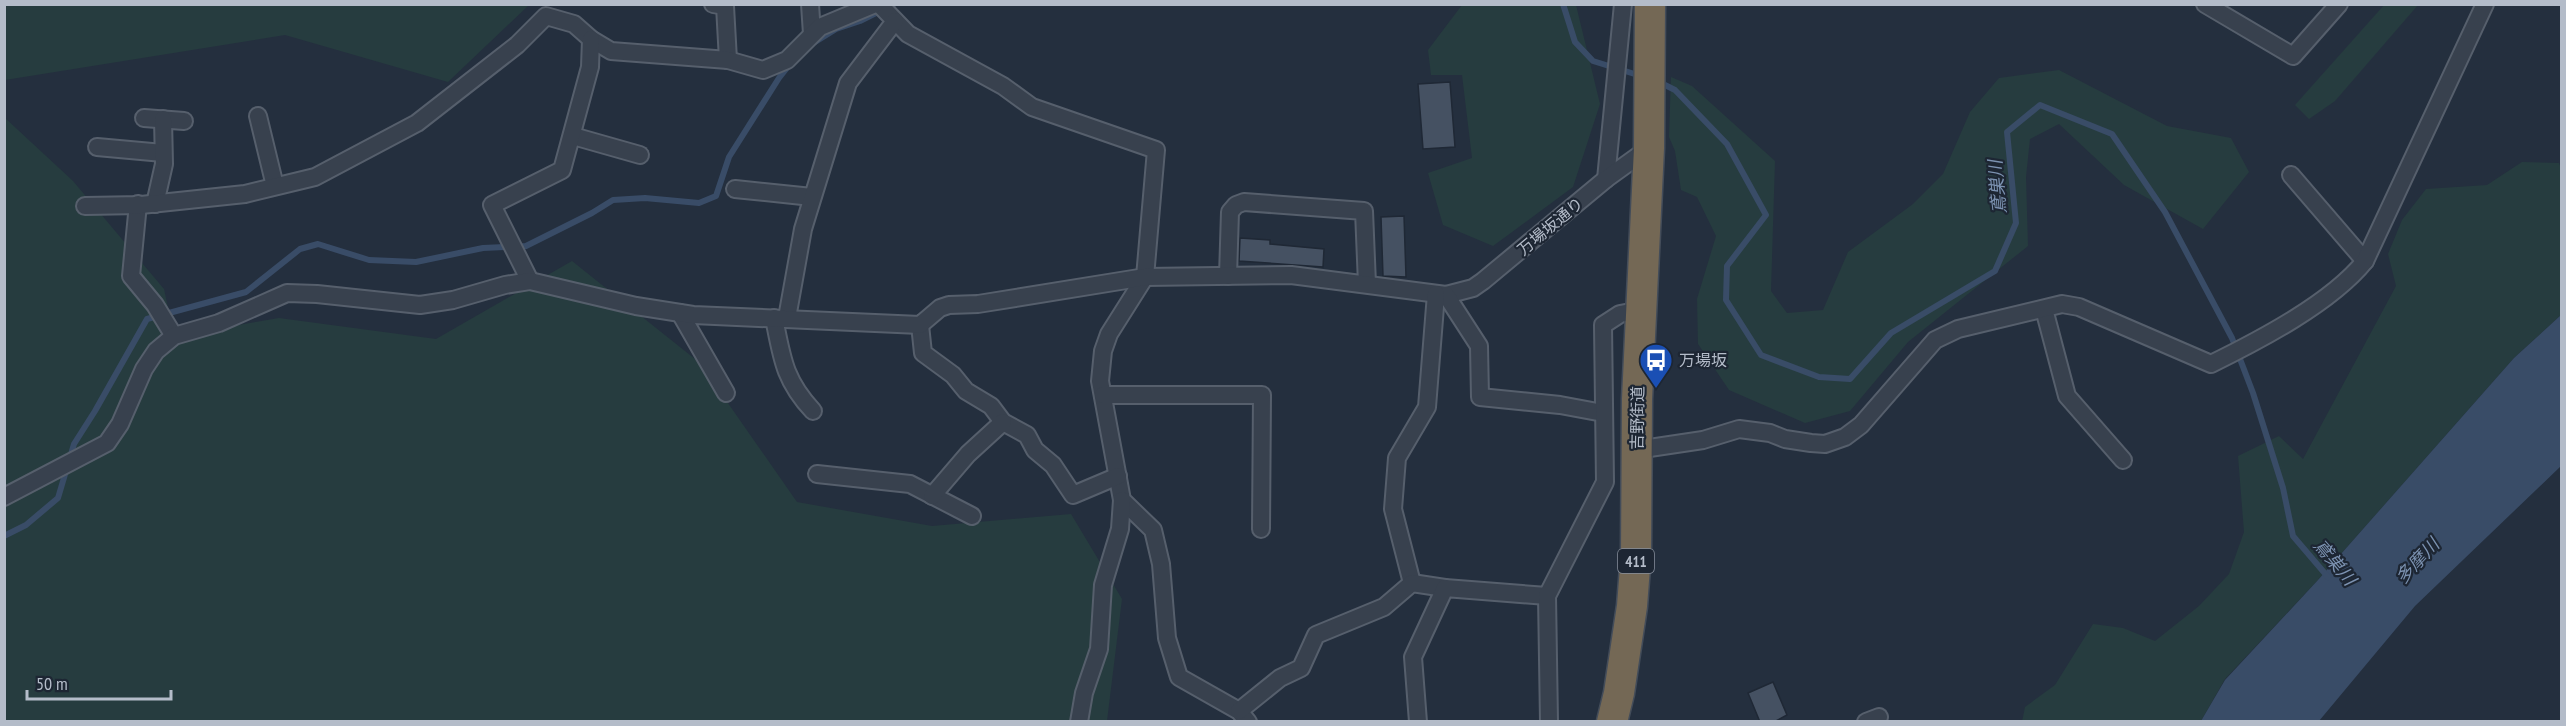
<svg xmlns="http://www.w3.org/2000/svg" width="2566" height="726" viewBox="0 0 2566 726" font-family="'PT Sans Narrow','Noto Sans JP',sans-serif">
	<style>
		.green { fill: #263c3f }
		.water { fill: #394c67 }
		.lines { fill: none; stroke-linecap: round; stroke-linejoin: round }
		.stream { stroke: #394c67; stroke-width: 6 }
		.building { fill: #455162; stroke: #1f2835; stroke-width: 1.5 }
		.street-casing { stroke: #565f6c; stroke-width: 20 }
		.highway-casing { stroke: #434c59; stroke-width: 33 }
		.street { stroke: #38414e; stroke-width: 16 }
		.highway { stroke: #746855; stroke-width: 30 }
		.labels { text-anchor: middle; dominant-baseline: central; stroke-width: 4.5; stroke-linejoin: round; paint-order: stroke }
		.shield { fill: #1d2633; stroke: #878f9c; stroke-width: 1.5 }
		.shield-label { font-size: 15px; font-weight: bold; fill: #b4bcc9 }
		.street-label { font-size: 16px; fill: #b4bcc9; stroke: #1d2633 }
		.poi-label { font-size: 16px; fill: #b4bcc9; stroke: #1d2633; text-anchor: start }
		.water-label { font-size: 18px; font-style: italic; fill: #7c92b1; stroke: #1d2633 }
	</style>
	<rect width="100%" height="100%" fill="#242f3e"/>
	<g class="green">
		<polygon points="5,4 529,4 529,5 448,82 285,35 5,80"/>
		<polygon points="2385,4 2418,5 2335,101 2309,119 2295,105"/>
		<polygon points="1462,5 1576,5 1600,104 1573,187 1493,246 1443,225 1428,173 1472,158 1462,75 1431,75 1428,50"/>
		<polygon points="2059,70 2167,126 2231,138 2249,172 2203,229 2124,185 2059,124 2030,139 2026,177 2028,246 1908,342 1850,411 1805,423 1729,390 1698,344 1697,299 1716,236 1697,197 1681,190 1675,151 1669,137 1671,77 1692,86 1775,161 1771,291 1787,313 1823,310 1848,252 1913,204 1943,174 1970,112 1999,78"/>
		<polygon points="4,117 73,181 164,289 174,336 279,318 436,339 572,261 700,363 797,502 932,526 1071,514 1122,599 1107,721 5,721"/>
		<polygon points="2522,162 2559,163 2562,171 2561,315 2514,358 2318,580 2225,679 2201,721 2022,722 2025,707 2055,685 2093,624 2123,628 2155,641 2199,606 2229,574 2244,532 2238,456 2279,436 2303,459 2396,286 2388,254 2402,220 2426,189 2487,185"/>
	</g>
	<polygon class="water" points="2561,315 2561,466 2415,606 2319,721 2201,721 2225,680 2318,580 2514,358"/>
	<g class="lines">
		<g class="stream">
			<polyline points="1563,4 1575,42 1593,61 1641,76"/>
			<polyline points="815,42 836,29 860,21 894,4"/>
			<polyline points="1659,82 1675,90 1727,144 1766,215 1727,266 1726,300 1761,355 1819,377 1850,379 1891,333 1995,271 2016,223 2007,132 2040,105 2112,134 2165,212 2232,338 2253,393 2283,488 2293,536 2328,577"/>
			<polyline points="4,536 26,525 58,498 74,444 95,411 147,319 246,292 300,249 318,244 369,260 416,262 483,248 526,246 592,213 613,200 645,198 699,203 716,196 729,157 779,78 790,64"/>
		</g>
	</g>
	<g class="building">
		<polygon points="1450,82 1455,147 1423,149 1418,84"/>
		<polygon points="1404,216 1406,277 1383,276 1381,217"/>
		<polygon points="1240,238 1270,240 1270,244 1324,249 1323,267 1239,261"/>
		<polygon points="1773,682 1787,715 1774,722 1760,722 1748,693"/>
	</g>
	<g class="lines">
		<defs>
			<g id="street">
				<polyline points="713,4 725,6 728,60"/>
				<polyline points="810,4 812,34"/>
				<polyline points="879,4 908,34 1003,86 1032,107 1156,150 1145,277 1109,334 1103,351 1100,381 1122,500 1153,530 1161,564 1167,638 1179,677 1239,711 1248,722"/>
				<polyline points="2205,4 2293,56 2339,4"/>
				<polyline points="258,116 275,186"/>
				<polyline points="144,118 184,121"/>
				<polyline points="573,136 640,155"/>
				<polyline points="97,147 163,153"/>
				<polyline points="2291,175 2365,261"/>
				<polyline points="1606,179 1623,4"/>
				<polyline points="735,189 812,197"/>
				<polyline points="138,204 131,276 155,305 174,336"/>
				<polyline points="155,204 164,164 163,119"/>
				<polyline points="85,206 141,205 245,194 315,177 417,123 517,45 546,16 574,24 591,39 611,51 728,60 763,70 787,60 820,27 875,4"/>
				<polyline points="1228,276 1230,212 1236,205 1244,202 1364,211 1367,284"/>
				<polyline points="530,281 492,205 562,170 590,67 591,39"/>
				<polyline points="1446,295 1473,288 1483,281 1606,179 1649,148"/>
				<polyline points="2044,309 2067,396 2123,460"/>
				<polyline points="680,313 726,393"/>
				<path d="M 774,318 C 782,358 784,380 813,411"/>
				<polyline points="787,318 803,229 848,83 895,21"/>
				<polyline points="920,325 923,353 953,375 966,391 991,406 1003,422 1027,435 1035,450 1053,465 1073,495 1118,476"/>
				<polyline points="1103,395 1262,395 1261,529"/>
				<path d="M 1636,450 L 1703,440 L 1739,429 L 1770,433 L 1785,439 L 1811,443 L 1825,444 L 1845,437 L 1861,425 L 1935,340 L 1958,329 L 2062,304 L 2079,307 L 2211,364 C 2260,340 2331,303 2365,261 L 2485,4"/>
				<polyline points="817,474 910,484 972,516"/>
				<polyline points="932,496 968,454 1003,422"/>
				<polyline points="4,497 107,443 120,424 144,369 156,351 174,336 219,323 287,293 317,294 420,305 453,300 505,285 530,281 636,306 693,315 920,325 940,308 949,305 978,304 1145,277 1291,275 1446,295 1479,346 1480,397 1560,405 1603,413"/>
				<polyline points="1412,583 1393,509 1397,458 1427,407 1436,294"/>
				<polyline points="1239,711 1280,678 1301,668 1316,635 1384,607 1412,583 1445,588"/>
				<polyline points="1079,722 1084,693 1099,649 1103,585 1120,529 1122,500"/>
				<polyline points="1418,722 1413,657 1445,588 1547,596"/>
				<polyline points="1549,722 1547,596 1605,482 1603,325 1620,314 1641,310"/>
				<polyline points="1866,722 1879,717"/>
			</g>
			<polyline id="highway" points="1612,722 1619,693 1632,606 1636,554 1637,399 1649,148 1650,4"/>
		</defs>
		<use href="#street" class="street-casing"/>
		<use href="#highway" class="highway-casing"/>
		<use href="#street" class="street"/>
		<use href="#highway" class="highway"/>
	</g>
	<defs>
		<symbol id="bus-pin" viewBox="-11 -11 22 30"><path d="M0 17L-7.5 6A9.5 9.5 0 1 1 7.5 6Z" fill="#1a4fb4" stroke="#1d2633"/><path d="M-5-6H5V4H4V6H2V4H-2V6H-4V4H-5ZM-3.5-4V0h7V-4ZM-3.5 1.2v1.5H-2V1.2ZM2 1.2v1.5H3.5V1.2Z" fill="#fff"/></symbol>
	</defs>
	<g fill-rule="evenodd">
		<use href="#bus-pin" x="1637" y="341" width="38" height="52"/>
	</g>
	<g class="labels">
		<rect class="shield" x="1618" y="549" width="36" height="24" rx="4.5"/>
		<g class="shield-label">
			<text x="1636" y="561">411</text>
		</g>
		<g class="street-label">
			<text transform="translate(1550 226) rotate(-40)">万場坂通り</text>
			<text transform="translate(1637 418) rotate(-89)">吉野街道</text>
		</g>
		<g class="poi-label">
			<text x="1679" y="360">万場坂</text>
		</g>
		<g class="water-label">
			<text transform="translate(1997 187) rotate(-95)">鳶巣川</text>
			<text transform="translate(2417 561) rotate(-47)">多摩川</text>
			<text transform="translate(2335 562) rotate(50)">鳶巣川</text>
		</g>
	</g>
	<rect width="2566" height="726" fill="none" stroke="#b4bcc9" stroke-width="12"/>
	<path d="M27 690v9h144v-9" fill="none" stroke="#b4bcc9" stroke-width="3"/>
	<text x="36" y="690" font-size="18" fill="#b4bcc9" stroke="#1d2633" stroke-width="4.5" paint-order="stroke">50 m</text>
</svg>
